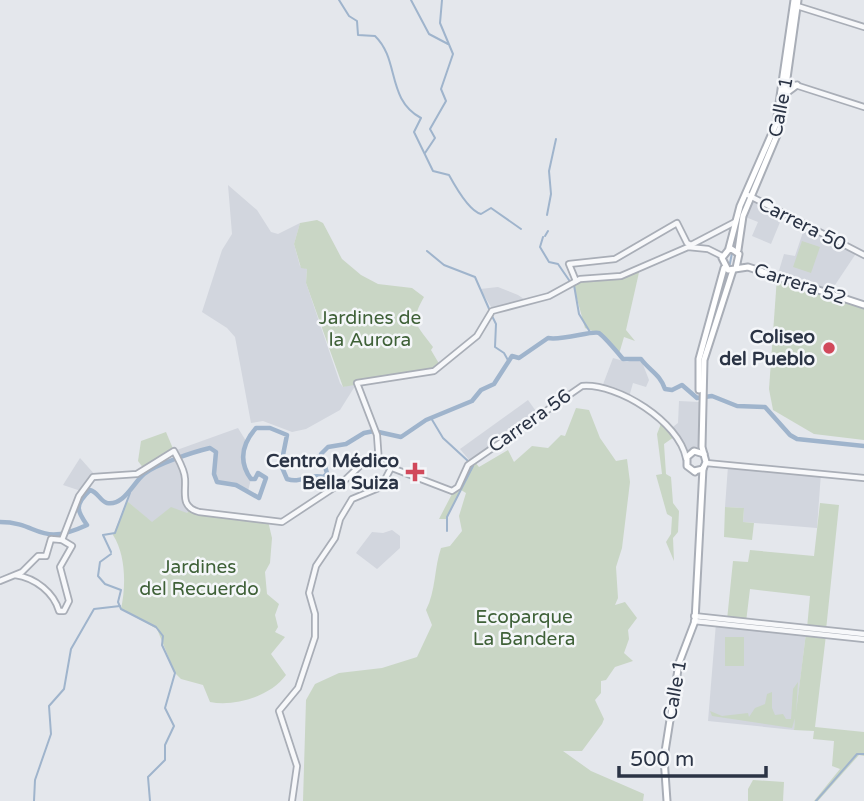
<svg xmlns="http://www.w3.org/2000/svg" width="864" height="801" viewBox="0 0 864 801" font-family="'Varela Round',sans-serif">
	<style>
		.built { fill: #d2d6de }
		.green { fill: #c9d6c5; fill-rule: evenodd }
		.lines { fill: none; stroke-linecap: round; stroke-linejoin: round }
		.stream { stroke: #9fb4cc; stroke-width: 2 }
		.river { stroke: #9fb4cc; stroke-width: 4.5 }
		.tertiary-casing { stroke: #a9aeb7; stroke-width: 8 }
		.secondary-casing { stroke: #a9aeb7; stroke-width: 9 }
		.tertiary { stroke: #f7f8fa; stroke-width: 4.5 }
		.secondary { stroke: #fff; stroke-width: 5 }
		.poi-dot { fill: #d1495b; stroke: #f4f6f9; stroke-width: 2.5 }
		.labels { text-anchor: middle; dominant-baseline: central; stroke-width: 5; stroke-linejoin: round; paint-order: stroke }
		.street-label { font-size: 19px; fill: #2b3445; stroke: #f4f6f9 }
		.park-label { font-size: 19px; fill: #3f6138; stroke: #f4f6f9 }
		.poi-label { font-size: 19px; font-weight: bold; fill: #2b3445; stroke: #f4f6f9; text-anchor: end }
	</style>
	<rect width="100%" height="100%" fill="#e4e7ec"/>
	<g class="built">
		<polygon points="228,185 257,210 271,232 278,234 300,223 294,244 300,266 307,269 306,283 340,383 343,387 357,383 340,410 306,429 292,432 263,421 251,423 235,337 227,328 202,312 222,250 232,234"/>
		<polygon points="750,198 783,215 771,244 752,236 758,222 743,216"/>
		<polygon points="805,226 857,252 831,291 778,274 784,254 795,256"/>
		<polygon points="498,287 518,295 527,301 493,310 480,289"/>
		<polygon points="613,358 627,362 635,359 642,362 649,380 646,387 633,383 629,397 602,387"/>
		<polygon points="528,400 538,414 470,461 460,449"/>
		<polygon points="679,401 699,402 699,447 696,451 685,451 669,430 678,423"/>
		<polygon points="238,428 246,441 242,459 251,479 248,491 217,482 214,474 216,452 210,448 178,459 185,476 183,493 190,509 187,513 152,523 127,501 136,482 144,474 153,467 178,459 174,451"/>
		<polygon points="80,458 96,476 81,491 63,485"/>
		<polygon points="728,466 821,473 817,528 743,522 744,508 725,507"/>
		<polygon points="392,530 400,536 400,548 377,569 356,553 372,532 383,533"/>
		<polygon points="716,623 806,633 794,730 708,721"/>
	</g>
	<g class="green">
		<path d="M 317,220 L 323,223 L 342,259 L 361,275 L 378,284 L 412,288 L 424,297 C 409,323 417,325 433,347 L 431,350 L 441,367 L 434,371 L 343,387 L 306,283 L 307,269 L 301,268 L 294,244 L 300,223 Z"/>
		<polygon points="802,241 820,247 811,273 793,267"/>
		<polygon points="640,268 626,330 635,341 624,337 619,354 600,334 585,328 573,284 576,281 621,276"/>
		<polygon points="777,277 864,305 864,440 814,434 773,410 769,389"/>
		<path d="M 576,408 L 589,410 L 600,438 L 616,461 L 627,459 L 630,482 L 622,548 L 616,567 L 618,598 L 615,605 L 625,602 L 637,618 L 628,630 L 629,639 L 624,653 L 633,661 L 615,667 L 606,680 L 601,681 L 601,693 L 595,700 L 604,719 L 602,724 L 582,751 L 563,751 L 591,771 L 644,794 L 643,801 L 303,801 L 306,700 L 315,684 L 339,673 L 382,668 L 417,657 L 432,625 L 426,610 C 436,591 434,568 441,548 L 450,546 L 462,531 L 459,516 L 466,493 L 461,490 L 446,519 L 439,519 L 466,467 L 474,461 L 479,467 L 508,450 L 514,462 L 532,446 L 548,448 L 561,435 L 565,436 Z"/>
		<polygon points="662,421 674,437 664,444 666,474 671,477 673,503 679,511 678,532 673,538 674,561 666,542 671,534 672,517 667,514 656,475 662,474 657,434"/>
		<polygon points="166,432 174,451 144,469 138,461 141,441"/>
		<path d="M 127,501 L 152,522 L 171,507 L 187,513 L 190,509 L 268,521 L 272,538 L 270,563 L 265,572 L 267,594 L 279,604 L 275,615 L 278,627 L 275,632 L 285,637 L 271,654 L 286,675 C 271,696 235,707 210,702 L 203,685 L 181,679 L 175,673 L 157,629 L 121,609 C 126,586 126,555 113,535 Z"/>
		<path d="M 820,503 L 839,505 L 826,630 L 864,634 L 864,639 L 826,635 L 815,727 L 864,732 L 864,756 L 859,755 L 818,801 L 814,801 L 840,769 L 832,766 L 834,741 L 813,739 L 814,731 L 794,730 L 795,718 L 792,728 L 712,716 L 710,711 L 722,716 L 748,713 L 749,717 L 755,708 L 765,704 L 767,694 L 772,692 L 772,708 L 775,715 L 783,714 L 786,719 L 791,719 L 793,689 L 798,682 L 796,712 L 806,633 L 695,621 L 695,616 L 727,620 L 733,561 L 748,562 L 750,550 L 814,556 ZM 750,589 L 810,596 L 807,628 L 746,622 Z"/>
		<polygon points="725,507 744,508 743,522 754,523 752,540 724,537"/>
		<rect x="725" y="637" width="19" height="29"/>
		<polygon points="753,780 784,782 783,801 748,801 748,789"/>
	</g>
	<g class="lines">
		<g class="stream">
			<path d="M 339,0 L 349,16 L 357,21 L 358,35 L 375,36 C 400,60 386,99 421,118 L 414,132 L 433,171 L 449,175 C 455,186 469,211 481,214 L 491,208 L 521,229"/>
			<polyline points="411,0 429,34 448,44"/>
			<polyline points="425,153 435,138 430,129 446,101 441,89 453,54 440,23 442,0"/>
			<polyline points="750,193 753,187"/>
			<polyline points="741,211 747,198"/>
			<polyline points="547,215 551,194 549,171 556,139"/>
			<polyline points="545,236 548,231"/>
			<polyline points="543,237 540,247 549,262 558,264 571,283"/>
			<polyline points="733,246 736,233"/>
			<polyline points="427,251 444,265 475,277 490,311"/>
			<polyline points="729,268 732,253"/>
			<polyline points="574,285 579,314 590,332"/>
			<polyline points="492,316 496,324 495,347 504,353 509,362"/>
			<polyline points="703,356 727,273"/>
			<polyline points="431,418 443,438 468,461"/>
			<polyline points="447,531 447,517 473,466"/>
			<polyline points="111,552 103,535 115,533 130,493"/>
			<polyline points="111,554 100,562 98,576 105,584 121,590 118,602 121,609 156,627 163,636 162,645 175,673 165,708 174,726 165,745 165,760 148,777 150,801"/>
			<polyline points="34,801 35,780 51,734 49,706 64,689 71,649 94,609 120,606"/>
			<polyline points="816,801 857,754 864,754"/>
		</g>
		<path class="river" d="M 0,522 C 40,522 38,548 87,525 C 77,511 74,505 90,490 C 98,492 100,501 107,503 C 124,506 133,483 144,474 C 157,464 193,452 210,448 L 216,452 L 214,474 L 217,482 L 236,485 L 259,498 L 266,478 L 258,473 L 255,479 L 251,479 C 238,461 242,444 256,428 L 270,428 L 287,435 L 281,465 L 287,479 C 302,484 306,473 324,477 L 327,473 L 321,454 L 328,447 L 346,444 L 364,433 L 374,431 L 401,437 L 426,420 L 472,401 L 481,390 L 494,384 L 512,356 L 519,358 L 548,338 C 562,341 593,330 599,333 C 603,336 618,353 623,359 L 641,359 C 650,371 660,374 665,389 L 672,390 L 682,385 L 697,398 L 712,396 L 737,406 L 765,407 L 790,435 L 797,439 L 864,446"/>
		<defs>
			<g id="tertiary">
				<polyline points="797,6 864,27"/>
				<polyline points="786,82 864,107"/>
				<polyline points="746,194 864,255"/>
				<polyline points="691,245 735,222"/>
				<polyline points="576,281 569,264 615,259 677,223 687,243 691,245"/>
				<polyline points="379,463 377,435 357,383 434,371 477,336 492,311 549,296 580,279 621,276 688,247 708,249 722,256"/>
				<polyline points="706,463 864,478"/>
				<path d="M 62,540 L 79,496 L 93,477 L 137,474 L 174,451 C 178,459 185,470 185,479 C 186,493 180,507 199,512 L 282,522 L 344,481 L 365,461 L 379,463 L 452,491 L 458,487 L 468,465 L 582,386 C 618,383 679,422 686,458"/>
				<path d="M 0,581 L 22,572 L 38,556 L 46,556 L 51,539 L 62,540 L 72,546 L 60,567 L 69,601 L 64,611 L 59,611 C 54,593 36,578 15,575"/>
				<polyline points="694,616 864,634"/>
				<polyline points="694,621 864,639"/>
				<polyline points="292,801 297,766 279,711 298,688 315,637 315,614 309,593 316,566 335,538 340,519 352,499 381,487 391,468"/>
			</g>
			<g id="secondary">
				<polyline points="785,94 797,85"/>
				<polyline points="729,248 740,206 776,124 794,0"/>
				<polyline points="738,250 743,216 780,128 798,0"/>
				<polyline points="736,268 739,254 730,248 722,258 728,270 748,267 864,305"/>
				<polyline points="699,390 699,359 724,268"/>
				<polyline points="694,471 703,469 706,462 702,447 704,360 733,270"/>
				<polyline points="695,472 687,466 687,457 694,451 704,454"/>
				<polyline points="667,801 664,758 679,663 695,621 703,468"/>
			</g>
		</defs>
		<use href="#tertiary" class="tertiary-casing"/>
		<use href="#secondary" class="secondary-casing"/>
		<use href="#tertiary" class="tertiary"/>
		<use href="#secondary" class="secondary"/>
	</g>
	<g class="poi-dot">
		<circle cx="829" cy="348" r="7"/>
		<path d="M411.5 461.5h7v7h7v7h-7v7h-7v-7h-7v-7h7z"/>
	</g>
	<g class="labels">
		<g class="street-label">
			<text transform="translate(781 107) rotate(-79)">Calle 1</text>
			<text transform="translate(802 224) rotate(27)">Carrera 50</text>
			<text transform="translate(800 284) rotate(18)">Carrera 52</text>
			<text transform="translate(530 421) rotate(-35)">Carrera 56</text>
			<text transform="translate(675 690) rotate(-80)">Calle 1</text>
		</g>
		<g class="park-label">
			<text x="370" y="318">Jardines de<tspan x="370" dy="22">la Aurora</tspan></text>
			<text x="199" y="567">Jardines<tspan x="199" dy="22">del Recuerdo</tspan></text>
			<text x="524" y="617">Ecoparque<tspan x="524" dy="22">La Bandera</tspan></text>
		</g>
		<g class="poi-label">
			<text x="815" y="337">Coliseo<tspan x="815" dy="22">del Pueblo</tspan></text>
			<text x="399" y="461">Centro Médico<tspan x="399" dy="22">Bella Suiza</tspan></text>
		</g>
	</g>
	<path d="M619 766v10h147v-10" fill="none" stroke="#2b3445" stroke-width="3.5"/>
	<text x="630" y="766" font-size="21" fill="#2b3445" stroke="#f4f6f9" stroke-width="5" paint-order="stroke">500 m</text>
</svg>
